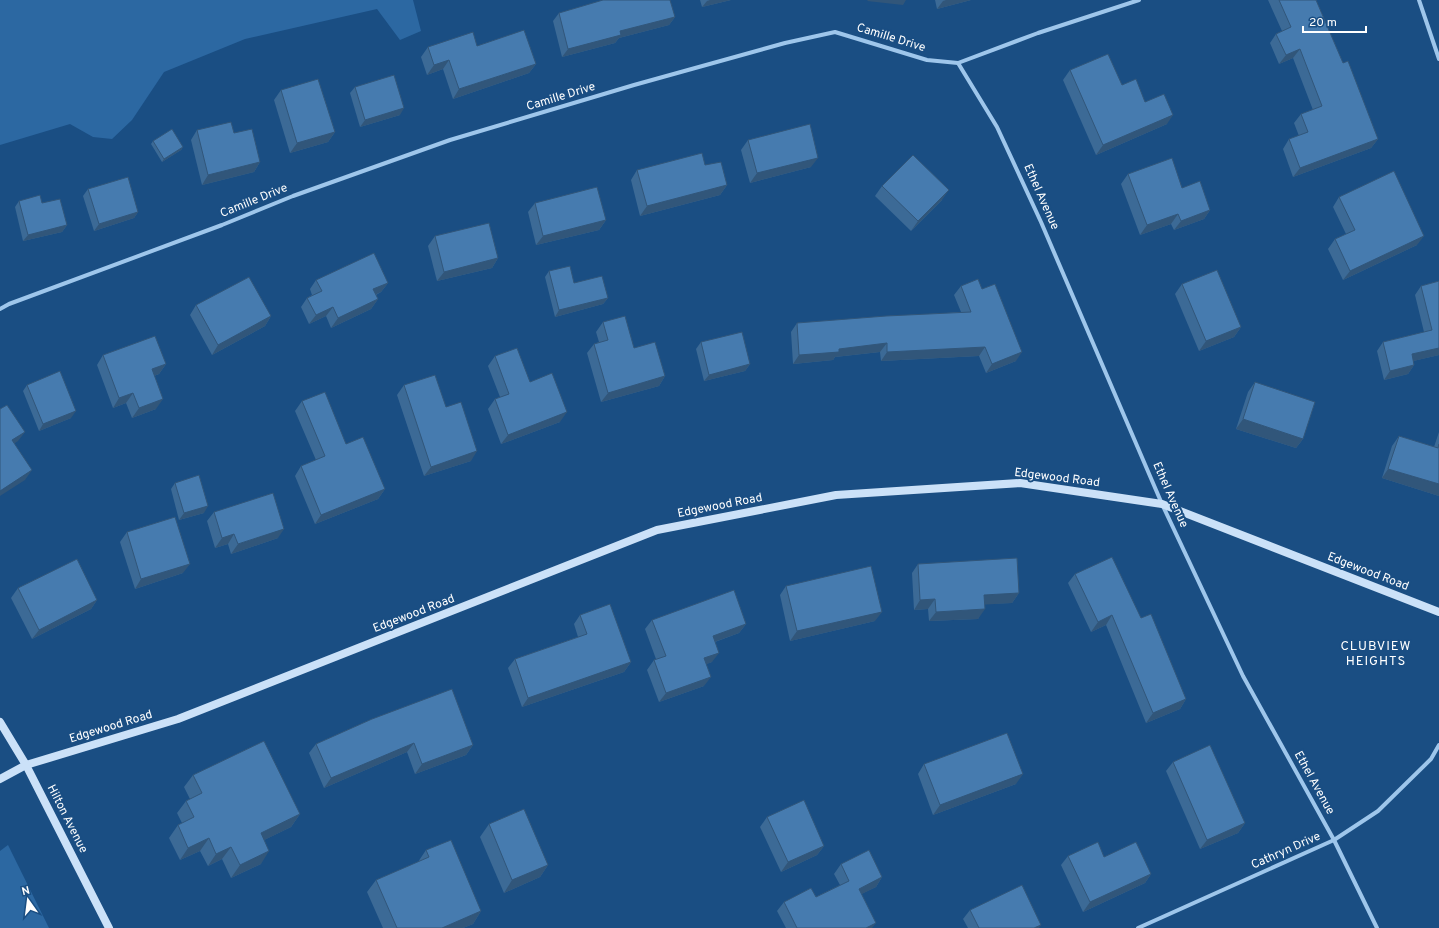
<svg xmlns="http://www.w3.org/2000/svg" width="1439" height="928" viewBox="0 0 1439 928" font-family="Overpass,sans-serif">
	<style>
		.green { fill: #2c68a2 }
		.lines { fill: none; stroke-linecap: round; stroke-linejoin: round }
		.street { stroke: #9ec6eb; stroke-width: 4 }
		.secondary { stroke: #cbe1f8; stroke-width: 8 }
		.wall { fill: #3c6a96 }
		.shaded-wall { fill: #31567a }
		.building { fill: #467baf; stroke: #31567a }
		.labels { text-anchor: middle; dominant-baseline: central; stroke-width: 4; stroke-linejoin: round; paint-order: stroke }
		.street-label { font-size: 12px; fill: #fff; stroke: #1a4e83 }
		.neighbourhood-label { font-size: 13px; letter-spacing: 1px; fill: #fff; stroke: #1a4e83 }
	</style>
	<rect width="100%" height="100%" fill="#1a4e83"/>
	<g class="green">
		<polygon points="0,0 413,0 421,31 400,40 377,9 245,39 164,72 132,120 112,139 93,137 70,124 0,145"/>
		<polygon points="8,845 49,928 0,928 0,851"/>
	</g>
	<g class="lines">
		<g class="street">
			<polyline points="1419,0 1439,59"/>
			<polyline points="958,63 997,127 1041,222 1162,504 1243,676 1334,840 1377,928"/>
			<polyline points="0,309 9,304 222,225 293,196 450,140 634,85 785,43 835,32 927,60 958,63 1038,33 1139,0"/>
			<polyline points="1138,928 1334,840 1378,811 1431,759 1439,745"/>
		</g>
		<g class="secondary">
			<polyline points="0,722 26,765 109,928"/>
			<polyline points="0,779 26,765 178,719 657,530 836,495 1020,483 1162,504 1439,612"/>
		</g>
	</g>
	<g class="wall">
		<polygon points="700,0 731,0 702,7"/>
		<polygon points="935,0 971,0 937,9"/>
		<polygon points="1268,0 1316,0 1343,63 1378,139 1371,148 1293,177 1283,149 1289,139 1299,136 1294,123 1301,114 1313,110 1293,58 1279,64 1270,43 1276,34 1282,31"/>
		<polygon points="559,13 675,17 669,25 619,38 615,43 562,57 553,21"/>
		<polygon points="477,46 536,64 529,73 453,99 443,69 427,75 421,57 428,47"/>
		<polygon points="1070,70 1122,85 1145,102 1167,124 1096,155 1063,80"/>
		<polygon points="355,87 400,115 360,127 350,93"/>
		<polygon points="281,90 335,132 328,142 290,153 274,100"/>
		<polygon points="197,130 234,133 260,162 254,172 202,185 191,140"/>
		<polygon points="748,140 811,167 750,183 741,150"/>
		<polygon points="153,141 183,147 181,150 162,162 151,144"/>
		<polygon points="705,165 727,185 720,195 640,216 631,180 637,170"/>
		<polygon points="1128,174 1182,188 1210,210 1204,219 1174,230 1171,224 1140,235 1121,184"/>
		<polygon points="882,186 942,200 911,231 875,196"/>
		<polygon points="88,189 138,212 134,218 94,231 83,196"/>
		<polygon points="1339,197 1417,245 1343,280 1328,249 1335,239 1346,234 1333,207"/>
		<polygon points="19,201 42,203 67,225 62,232 23,241 15,207"/>
		<polygon points="535,203 606,220 599,230 536,245 528,212"/>
		<polygon points="435,236 498,258 492,268 437,281 428,246"/>
		<polygon points="549,271 574,283 608,298 603,304 555,317 545,277"/>
		<polygon points="316,280 388,283 381,292 376,295 378,299 371,309 331,328 326,316 309,324 301,307 307,298 312,295 310,289"/>
		<polygon points="1439,281 1439,355 1413,361 1414,365 1408,374 1384,380 1377,351 1383,342 1424,332 1415,295 1421,286"/>
		<polygon points="1182,284 1241,327 1234,337 1199,351 1175,294"/>
		<polygon points="961,286 982,289 1016,361 986,373 979,356 881,361 880,352 835,357 833,360 793,364 791,332 797,323 961,312 954,295"/>
		<polygon points="196,305 271,316 265,326 212,355 190,315"/>
		<polygon points="603,322 634,348 665,376 659,386 601,402 587,353 594,344 599,342 596,332"/>
		<polygon points="701,342 750,364 745,371 704,381 696,349"/>
		<polygon points="103,355 166,364 159,374 154,376 156,409 132,418 126,403 113,408 97,365"/>
		<polygon points="495,356 530,382 560,422 501,444 488,409 495,399 500,397 488,366"/>
		<polygon points="1255,382 1303,439 1296,448 1236,429 1248,392"/>
		<polygon points="27,385 71,418 39,431 23,391"/>
		<polygon points="404,385 446,407 471,461 424,476 397,395"/>
		<polygon points="302,401 346,444 385,489 378,499 315,524 295,476 301,466 316,460 295,411"/>
		<polygon points="1439,432 1439,496 1382,478 1392,446 1399,436 1434,447"/>
		<polygon points="175,483 204,513 179,520 171,489"/>
		<polygon points="214,512 278,538 231,554 228,544 215,548 207,521"/>
		<polygon points="127,532 183,573 135,589 120,542"/>
		<polygon points="918,564 1019,593 1012,603 985,604 978,619 929,621 928,609 914,610 912,573"/>
		<polygon points="1075,574 1141,618 1186,699 1180,709 1146,723 1106,625 1091,632 1068,583"/>
		<polygon points="786,586 875,621 790,641 780,595"/>
		<polygon points="18,588 97,600 91,609 32,639 11,598"/>
		<polygon points="580,615 631,662 624,672 522,707 508,668 515,659 578,637 574,624"/>
		<polygon points="652,620 746,624 739,633 715,642 712,662 706,664 704,686 659,702 647,670 654,660 656,659 645,629"/>
		<polygon points="372,719 473,745 466,755 415,774 407,752 324,788 309,753 316,744"/>
		<polygon points="1173,762 1245,823 1238,833 1200,849 1166,771"/>
		<polygon points="924,764 1016,784 933,815 918,774"/>
		<polygon points="193,775 300,814 291,827 264,840 261,864 231,878 222,859 208,866 200,851 180,860 169,838 178,825 182,823 177,813 186,801 190,799 184,787"/>
		<polygon points="767,817 824,846 817,855 781,872 760,827"/>
		<polygon points="489,824 548,865 540,877 504,893 480,837"/>
		<polygon points="426,850 481,911 473,924 463,928 383,928 367,892 376,880 418,862"/>
		<polygon points="1068,856 1104,857 1151,874 1145,883 1083,912 1061,865"/>
		<polygon points="841,864 882,877 876,887 861,894 872,928 786,928 777,911 784,902 816,897 840,885 834,874"/>
		<polygon points="970,910 1039,928 968,928 963,919"/>
	</g>
	<g class="shaded-wall">
		<polygon points="710,0 731,0 702,7 707,1"/>
		<polygon points="868,0 906,0 903,5 867,1"/>
		<polygon points="946,0 971,0 937,9 943,1"/>
		<polygon points="675,17 669,25 619,38 615,43 562,57 568,49 620,31"/>
		<polygon points="1300,49 1293,58 1279,64 1286,55"/>
		<polygon points="449,60 443,69 427,75 434,65"/>
		<polygon points="536,64 529,73 453,99 459,89"/>
		<polygon points="404,108 400,115 360,127 365,120"/>
		<polygon points="1173,115 1167,124 1096,155 1103,145"/>
		<polygon points="335,132 328,142 290,153 297,143"/>
		<polygon points="1378,139 1371,148 1293,177 1300,168"/>
		<polygon points="183,147 181,150 162,162 164,159"/>
		<polygon points="818,158 811,167 750,183 757,173"/>
		<polygon points="260,162 254,172 202,185 208,175"/>
		<polygon points="727,185 720,195 640,216 647,206"/>
		<polygon points="949,190 942,200 911,231 918,221"/>
		<polygon points="1210,210 1204,219 1174,230 1181,221"/>
		<polygon points="138,212 134,218 94,231 99,224"/>
		<polygon points="1178,214 1171,224 1140,235 1147,225"/>
		<polygon points="606,220 599,230 536,245 543,236"/>
		<polygon points="67,225 62,232 23,241 28,235"/>
		<polygon points="1424,236 1417,245 1343,280 1350,271"/>
		<polygon points="498,258 492,268 437,281 444,272"/>
		<polygon points="388,283 381,292 366,299 373,289"/>
		<polygon points="608,298 603,304 555,317 559,310"/>
		<polygon points="378,299 371,309 331,328 338,318"/>
		<polygon points="333,307 326,316 309,324 316,315"/>
		<polygon points="271,316 265,326 212,355 218,345"/>
		<polygon points="1241,327 1234,337 1199,351 1206,341"/>
		<polygon points="887,343 880,352 835,357 833,360 793,364 799,355 839,349"/>
		<polygon points="985,347 979,356 881,361 887,352"/>
		<polygon points="1439,348 1439,355 1405,363 1412,354"/>
		<polygon points="1022,352 1016,361 986,373 992,364"/>
		<polygon points="166,364 159,374 145,379 152,369"/>
		<polygon points="750,364 745,371 704,381 709,375"/>
		<polygon points="1414,365 1408,374 1384,380 1390,371"/>
		<polygon points="665,376 659,386 601,402 608,393"/>
		<polygon points="133,393 126,403 113,408 119,398"/>
		<polygon points="163,399 156,409 132,418 139,408"/>
		<polygon points="76,411 71,418 39,431 43,424"/>
		<polygon points="567,412 560,422 501,444 508,435"/>
		<polygon points="1243,419 1303,439 1296,448 1236,429"/>
		<polygon points="25,432 18,441 5,450 12,440"/>
		<polygon points="477,451 471,461 424,476 431,467"/>
		<polygon points="1388,469 1439,484 1439,496 1382,478"/>
		<polygon points="32,470 25,480 0,496 0,491"/>
		<polygon points="385,489 378,499 315,524 321,515"/>
		<polygon points="208,506 204,513 179,520 184,513"/>
		<polygon points="284,529 278,538 231,554 238,544"/>
		<polygon points="234,534 228,544 215,548 222,538"/>
		<polygon points="190,564 183,573 135,589 141,579"/>
		<polygon points="1019,593 1012,603 978,605 984,595"/>
		<polygon points="935,599 928,609 914,610 920,600"/>
		<polygon points="97,600 91,609 32,639 39,630"/>
		<polygon points="985,609 978,619 929,621 936,612"/>
		<polygon points="882,612 875,621 790,641 797,631"/>
		<polygon points="1112,615 1106,625 1091,632 1098,622"/>
		<polygon points="746,624 739,633 706,645 713,636"/>
		<polygon points="719,653 712,662 697,668 704,658"/>
		<polygon points="631,662 624,672 522,707 528,698"/>
		<polygon points="711,677 704,686 659,702 666,693"/>
		<polygon points="1186,699 1180,709 1146,723 1153,713"/>
		<polygon points="414,743 407,752 324,788 331,778"/>
		<polygon points="473,745 466,755 415,774 422,764"/>
		<polygon points="1023,774 1016,784 933,815 940,805"/>
		<polygon points="300,814 291,827 252,846 261,833"/>
		<polygon points="1245,823 1238,833 1200,849 1207,840"/>
		<polygon points="209,838 200,851 180,860 188,848"/>
		<polygon points="824,846 817,855 781,872 788,862"/>
		<polygon points="231,847 222,859 208,866 216,854"/>
		<polygon points="269,851 261,864 231,878 240,865"/>
		<polygon points="548,865 540,877 504,893 512,880"/>
		<polygon points="1151,874 1145,883 1083,912 1090,902"/>
		<polygon points="882,877 876,887 852,899 859,889"/>
		<polygon points="481,911 473,924 463,928 442,928"/>
		<polygon points="876,923 872,928 866,928"/>
		<polygon points="1041,925 1039,928 1034,928"/>
	</g>
	<g class="building">
		<polygon points="603,0 670,0 675,17 620,31 621,35 568,49 559,13"/>
		<polygon points="1279,0 1316,0 1343,63 1348,61 1378,139 1300,168 1289,139 1308,132 1301,114 1322,106 1300,49 1286,55 1276,34 1291,27"/>
		<polygon points="524,30 536,64 459,89 449,60 434,65 428,47 473,32 477,46"/>
		<polygon points="1108,54 1122,85 1136,79 1145,102 1164,94 1173,115 1103,145 1070,70"/>
		<polygon points="394,75 404,108 365,120 355,87"/>
		<polygon points="318,79 335,132 297,143 281,90"/>
		<polygon points="231,122 234,133 252,129 260,162 208,175 197,130"/>
		<polygon points="810,124 818,158 757,173 748,140"/>
		<polygon points="172,129 183,147 164,159 153,141"/>
		<polygon points="702,153 705,165 721,162 727,185 647,206 637,170"/>
		<polygon points="913,155 949,190 918,221 882,186"/>
		<polygon points="1172,158 1182,188 1200,181 1210,210 1181,221 1178,214 1147,225 1128,174"/>
		<polygon points="1394,171 1424,236 1350,271 1335,239 1355,230 1339,197"/>
		<polygon points="128,177 138,212 99,224 88,189"/>
		<polygon points="597,187 606,220 543,236 535,203"/>
		<polygon points="40,195 42,203 60,199 67,225 28,235 19,201"/>
		<polygon points="489,223 498,258 444,272 435,236"/>
		<polygon points="374,253 388,283 373,289 378,299 338,318 333,307 316,315 307,298 322,291 316,280"/>
		<polygon points="570,266 574,283 602,276 608,298 559,310 549,271"/>
		<polygon points="1217,270 1241,327 1206,341 1182,284"/>
		<polygon points="249,277 271,316 218,345 196,305"/>
		<polygon points="978,279 982,289 995,284 1022,352 992,364 985,347 887,352 887,343 839,349 839,352 799,355 797,323 886,316 971,312 961,286"/>
		<polygon points="1439,281 1439,348 1412,354 1414,365 1390,371 1383,342 1432,330 1421,286"/>
		<polygon points="625,316 634,348 655,342 665,376 608,393 594,344 608,340 603,322"/>
		<polygon points="742,332 750,364 709,375 701,342"/>
		<polygon points="155,336 166,364 152,369 163,399 139,408 133,393 119,398 103,355"/>
		<polygon points="517,348 530,382 552,373 567,412 508,435 495,399 509,394 495,356"/>
		<polygon points="60,371 76,411 43,424 27,385"/>
		<polygon points="435,375 446,407 461,402 477,451 431,467 404,385"/>
		<polygon points="1255,382 1315,402 1303,439 1243,419"/>
		<polygon points="325,392 346,444 363,437 385,489 321,515 301,466 325,456 302,401"/>
		<polygon points="7,405 25,432 12,440 32,470 0,491 0,409"/>
		<polygon points="1399,436 1438,448 1439,444 1439,484 1388,469"/>
		<polygon points="199,475 208,506 184,513 175,483"/>
		<polygon points="273,493 284,529 238,544 234,534 222,538 214,512"/>
		<polygon points="175,517 190,564 141,579 127,532"/>
		<polygon points="1112,557 1141,618 1151,614 1186,699 1153,713 1112,615 1098,622 1075,574"/>
		<polygon points="1017,558 1019,593 984,595 985,609 936,612 935,599 920,600 918,564"/>
		<polygon points="77,559 97,600 39,630 18,588"/>
		<polygon points="871,566 882,612 797,631 786,586"/>
		<polygon points="734,590 746,624 713,636 719,653 704,658 711,677 666,693 654,660 666,656 652,620"/>
		<polygon points="610,604 631,662 528,698 515,659 587,634 580,615"/>
		<polygon points="452,689 473,745 422,764 414,743 331,778 316,744 372,719"/>
		<polygon points="1007,733 1023,774 940,805 924,764"/>
		<polygon points="264,741 300,814 261,833 269,851 240,865 231,847 216,854 209,838 188,848 178,825 194,817 186,801 202,793 193,775"/>
		<polygon points="1210,745 1245,823 1207,840 1173,762"/>
		<polygon points="804,800 824,846 788,862 767,817"/>
		<polygon points="524,809 548,865 512,880 489,824"/>
		<polygon points="451,840 481,911 442,928 397,928 376,880 429,857 426,850"/>
		<polygon points="1098,842 1104,857 1136,842 1151,874 1090,902 1068,856"/>
		<polygon points="869,850 882,877 859,889 876,923 866,928 797,928 784,902 811,888 816,897 849,881 841,864"/>
		<polygon points="1022,885 1041,925 1034,928 979,928 970,910"/>
	</g>
	<g class="labels">
		<g class="street-label">
			<text transform="translate(891 38) rotate(17)">Camille Drive</text>
			<text transform="translate(561 97) rotate(-17)">Camille Drive</text>
			<text transform="translate(1041 197) rotate(66)">Ethel Avenue</text>
			<text transform="translate(254 201) rotate(-22)">Camille Drive</text>
			<text transform="translate(1057 478) rotate(7)">Edgewood Road</text>
			<text transform="translate(1170 495) rotate(66)">Ethel Avenue</text>
			<text transform="translate(720 506) rotate(-11)">Edgewood Road</text>
			<text transform="translate(1368 572) rotate(21)">Edgewood Road</text>
			<text transform="translate(414 614) rotate(-21)">Edgewood Road</text>
			<text transform="translate(111 727) rotate(-17)">Edgewood Road</text>
			<text transform="translate(1314 783) rotate(61)">Ethel Avenue</text>
			<text transform="translate(67 819) rotate(63)">Hilton Avenue</text>
			<text transform="translate(1286 851) rotate(-24)">Cathryn Drive</text>
		</g>
		<g class="neighbourhood-label">
			<text x="1376" y="647">CLUBVIEW<tspan x="1376" dy="15">HEIGHTS</tspan></text>
		</g>
	</g>
	<g transform="translate(28 900) rotate(346)" stroke="#1a4e83" stroke-width="3" paint-order="stroke">
	<path d="M0-3L7 15L0 10L-7 15Z" fill="#ffffff"/>
	<text y="-6" font-size="11" font-weight="bold" text-anchor="middle" fill="#ffffff">N</text>
	</g>
	<path d="M1303 26v6h63v-6" fill="none" stroke="#ffffff" stroke-width="2"/>
	<text x="1309" y="26" font-size="12" fill="#ffffff" stroke="#1a4e83" stroke-width="3" paint-order="stroke">20 m</text>
</svg>
